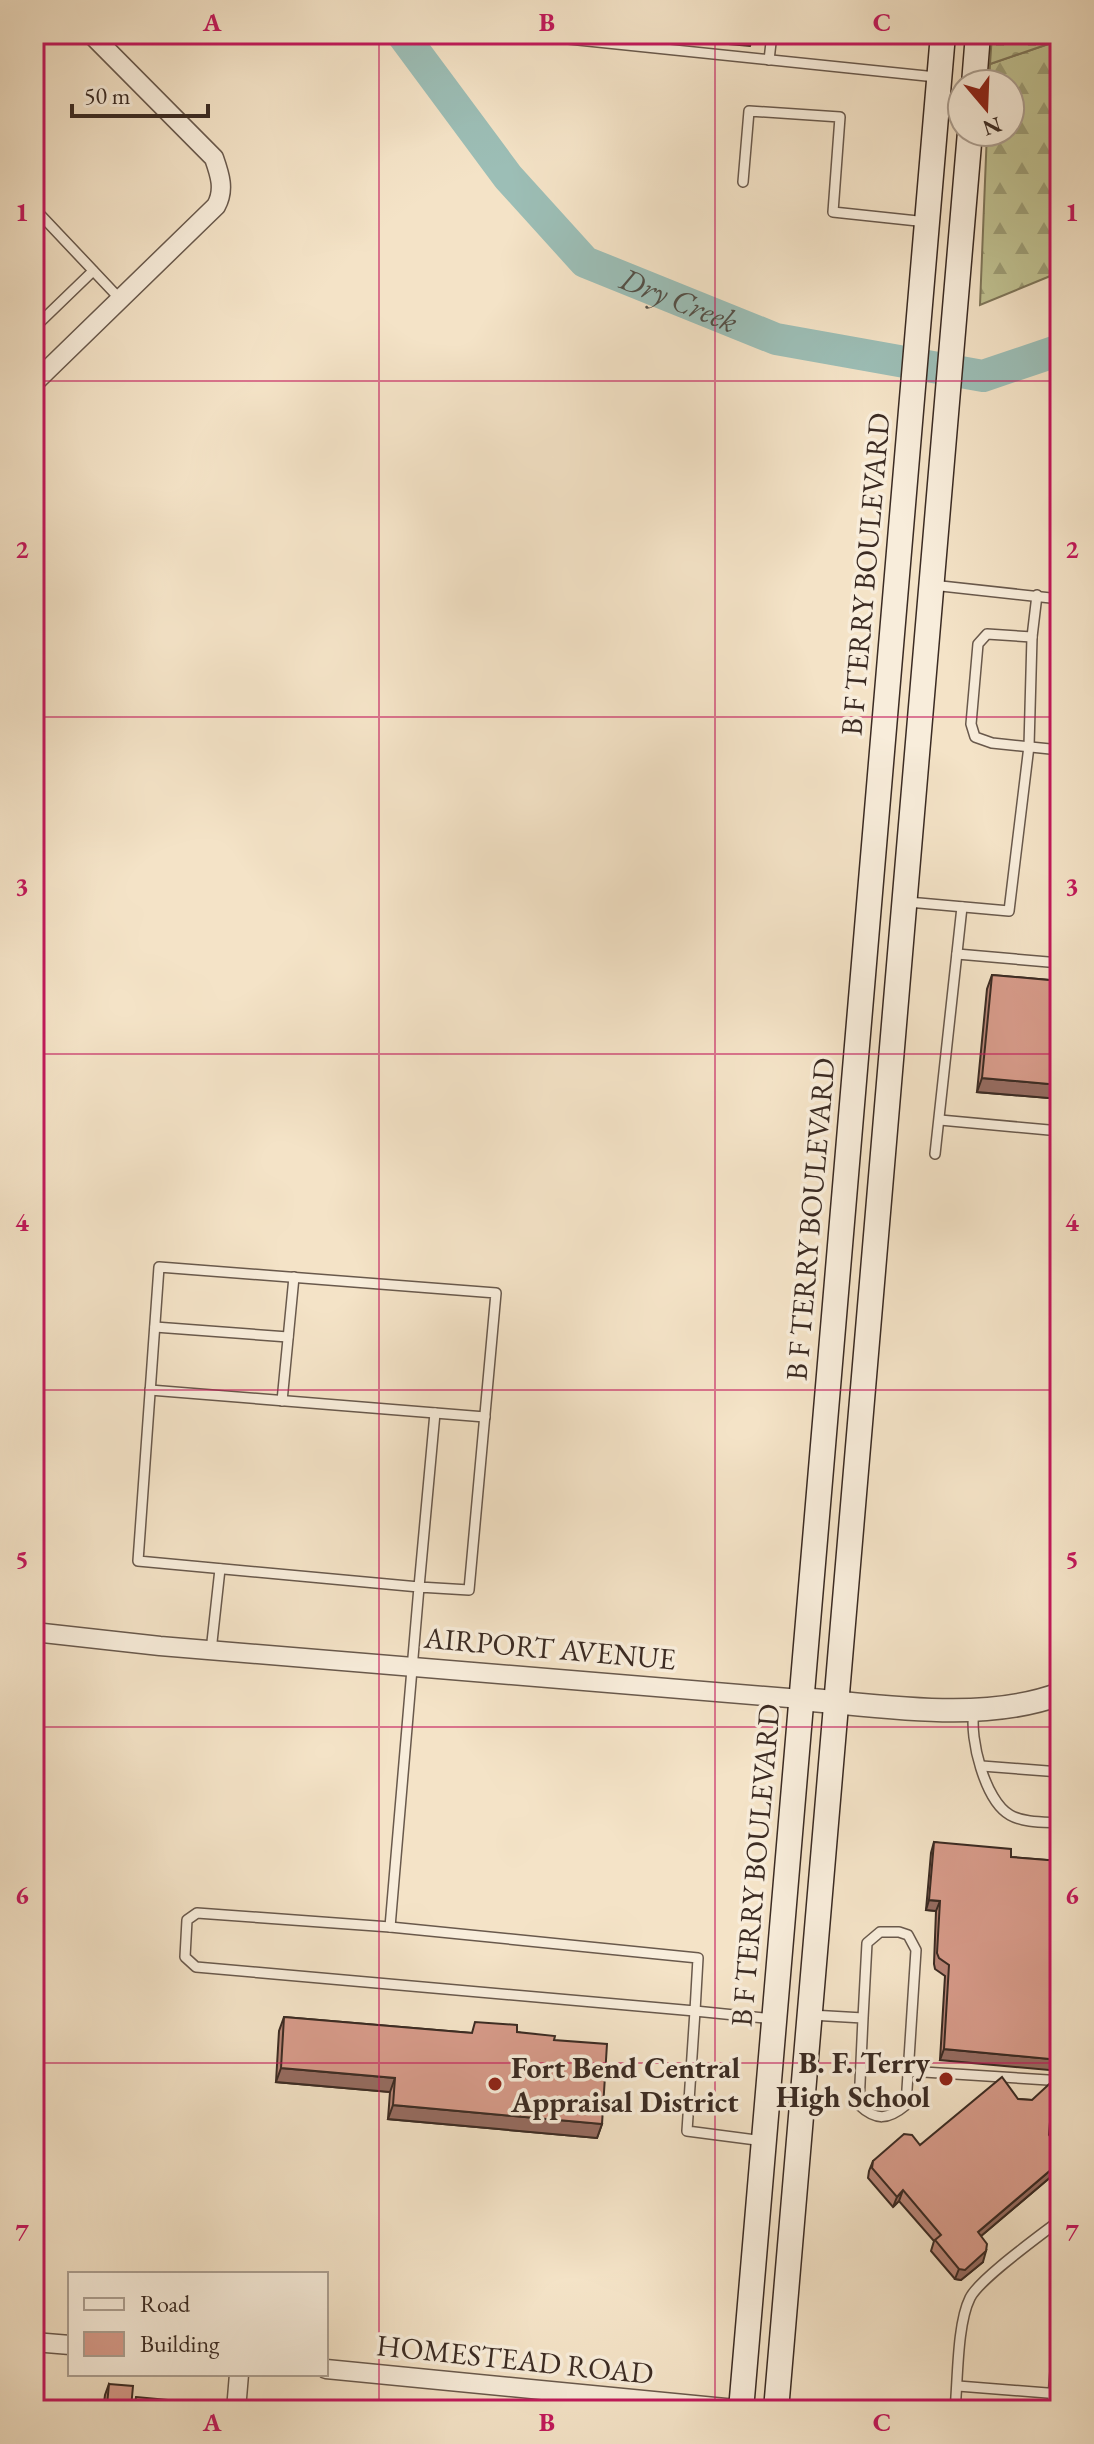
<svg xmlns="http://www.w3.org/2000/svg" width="1094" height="2444" viewBox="0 0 1094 2444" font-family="'EB Garamond',serif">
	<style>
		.forest { fill: url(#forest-firs); stroke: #7e765a; stroke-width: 2 }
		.cemetery { fill: url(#cemetery-stones); stroke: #7e765a; stroke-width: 2 }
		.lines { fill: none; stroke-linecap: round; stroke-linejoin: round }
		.river { stroke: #9cbeb6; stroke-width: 32 }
		.service-casing { stroke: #69594c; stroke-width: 12 }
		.minor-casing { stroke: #69594c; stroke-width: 21 }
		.tertiary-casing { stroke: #69594c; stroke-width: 25 }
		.secondary-casing { stroke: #3b2b23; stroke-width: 27 }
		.service { stroke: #f8eddb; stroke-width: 9 }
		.minor { stroke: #f8eddb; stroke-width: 18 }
		.tertiary { stroke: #f8eddb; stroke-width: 22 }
		.secondary { stroke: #f8eddb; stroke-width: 24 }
		.wall { fill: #b98577; stroke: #3b2b23; stroke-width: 2 }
		.shaded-wall { fill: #966c61; stroke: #3b2b23; stroke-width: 2 }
		.building { fill: #d79b8a; stroke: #3b2b23; stroke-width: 2 }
		.grid { fill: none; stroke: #c2185b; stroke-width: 2; stroke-opacity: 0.55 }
		.poi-dot { fill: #8f2418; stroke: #f8eddb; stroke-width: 3 }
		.labels { text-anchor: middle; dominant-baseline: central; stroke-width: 7; stroke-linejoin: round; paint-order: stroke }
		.street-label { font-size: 30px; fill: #3b2b23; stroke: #f8eddb }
		.poi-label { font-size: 30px; font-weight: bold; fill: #3b2b23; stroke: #f8eddb; text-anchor: end }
		.water-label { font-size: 32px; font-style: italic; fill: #535048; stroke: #f8eddb }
		.neatline { fill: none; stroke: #c2185b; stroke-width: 3 }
		.grid-label { font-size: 26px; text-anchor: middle; font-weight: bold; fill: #c2185b }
	</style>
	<defs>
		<pattern id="forest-firs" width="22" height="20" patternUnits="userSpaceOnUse" patternTransform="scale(2)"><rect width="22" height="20" fill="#c0c292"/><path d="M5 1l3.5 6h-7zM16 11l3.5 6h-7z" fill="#9d9e77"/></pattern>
		<pattern id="cemetery-stones" width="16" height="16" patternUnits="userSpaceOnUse" patternTransform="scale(2)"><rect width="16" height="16" fill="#c0c292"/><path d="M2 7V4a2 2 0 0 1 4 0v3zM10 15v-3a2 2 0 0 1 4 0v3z" fill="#9d9e77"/></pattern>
	</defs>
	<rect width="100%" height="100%" fill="#f4e3c7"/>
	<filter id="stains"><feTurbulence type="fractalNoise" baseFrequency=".0025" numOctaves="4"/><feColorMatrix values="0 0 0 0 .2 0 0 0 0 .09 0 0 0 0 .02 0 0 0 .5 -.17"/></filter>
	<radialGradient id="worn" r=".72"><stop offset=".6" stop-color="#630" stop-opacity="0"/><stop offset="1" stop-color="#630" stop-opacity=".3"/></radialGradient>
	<polygon class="forest" points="1060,40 1060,272 980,305 987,132 1010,132 1010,84 989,84 990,64"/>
	<polygon class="cemetery" points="992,34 1060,34 1060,40 990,64"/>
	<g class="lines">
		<path class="river" id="s1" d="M 402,34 L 508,177 L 585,262 L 776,339 L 983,376 L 1060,350"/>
		<defs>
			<g id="service">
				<polyline points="520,34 936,77"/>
				<polyline points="769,60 772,34"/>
				<polyline points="743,182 749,111 840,117 833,212 927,222"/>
				<polyline points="34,208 120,299"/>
				<polyline points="34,328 93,271"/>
				<polyline points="932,585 1060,599"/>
				<polyline points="1037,595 1032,637 987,634 978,644 971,724 975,737 992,743 1060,750"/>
				<polyline points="908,902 1009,911 1029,746 1032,637"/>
				<polyline points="957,954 1060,963"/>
				<polyline points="940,1120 1060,1131"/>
				<polyline points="935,1154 962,907"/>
				<polyline points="155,1327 288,1337"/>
				<polyline points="150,1390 485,1417"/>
				<polyline points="282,1401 294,1277"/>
				<polyline points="211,1651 220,1569"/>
				<path d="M 974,1712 C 969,1738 985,1801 1010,1815 C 1024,1823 1045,1822 1060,1823"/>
				<polyline points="982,1766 1060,1772"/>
				<polygon points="197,1913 390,1927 698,1958 695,2011 196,1967 185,1957 187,1920"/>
				<polyline points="390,1927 419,1587 138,1561 159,1267 496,1293 469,1590 419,1587 435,1413"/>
				<path d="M 811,2015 L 863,2018 L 859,2105 C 876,2121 888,2120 906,2105 L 916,1950 L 908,1935 L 899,1932 L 880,1932 L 867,1943 L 863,2018"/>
				<polyline points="908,2071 1048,2080"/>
				<polyline points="764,2141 687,2131 695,2011 774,2019"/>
				<polyline points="958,2386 1060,2394"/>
				<path d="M 955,2410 C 958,2379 957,2324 970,2298 C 979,2279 1041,2235 1060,2220"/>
				<polyline points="1052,2410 1060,2308"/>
			</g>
			<g id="minor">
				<path d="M 34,383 L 216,206 C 225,190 220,175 214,158 L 91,34"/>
				<polyline points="34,1632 160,1646 801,1699"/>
				<polyline points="34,2342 70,2345"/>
				<polyline points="326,2369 746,2410"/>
				<polyline points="236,2410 239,2374"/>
			</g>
			<path id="tertiary" d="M 801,1699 C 883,1706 982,1723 1060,1694"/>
			<g id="secondary">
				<polyline points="974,84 978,34"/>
				<polyline points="741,2410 943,34"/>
				<polyline points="776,2410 970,132"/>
			</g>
		</defs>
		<use href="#service" class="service-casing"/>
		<use href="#minor" class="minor-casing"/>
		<use href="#tertiary" class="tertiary-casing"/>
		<use href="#secondary" class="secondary-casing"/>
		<use href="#service" class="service"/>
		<use href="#minor" class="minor"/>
		<use href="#tertiary" class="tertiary"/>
		<use href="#secondary" class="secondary"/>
	</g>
	<g class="wall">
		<polygon points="992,975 1060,981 1060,1099 977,1092 987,989"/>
		<polygon points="934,1842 1011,1857 1060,1861 940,2060 945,1976 935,1969 934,1964 936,1911 926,1910 931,1853"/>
		<polygon points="284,2017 472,2033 517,2032 554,2040 602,2124 597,2138 388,2119 390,2092 276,2082 279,2031"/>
		<polygon points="1018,2099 1032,2100 1050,2130 1049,2135 1060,2148 1060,2169 981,2236 983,2262 961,2280 955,2279 931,2251 934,2241 899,2201 893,2207 868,2178 869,2171 873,2161 920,2145"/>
		<polygon points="109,2384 131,2408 130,2410 103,2410 105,2395"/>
	</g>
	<g class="shaded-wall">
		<polygon points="686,34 754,34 750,46 684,40"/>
		<polygon points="982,1078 1060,1085 1060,1099 977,1092"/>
		<polygon points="929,1900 940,1901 936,1911 926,1910"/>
		<polygon points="944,2049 1060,2060 1060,2071 940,2060"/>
		<polygon points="281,2068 395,2078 390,2092 276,2082"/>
		<polygon points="393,2105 602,2124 597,2138 388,2119"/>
		<polygon points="1060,2114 1060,2121 1046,2133 1050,2122"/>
		<polygon points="1060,2162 1060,2169 974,2242 978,2232"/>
		<polygon points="903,2190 899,2201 893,2207 897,2197"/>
		<polygon points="986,2251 983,2262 961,2280 955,2279 959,2269"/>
		<polygon points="107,2405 131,2408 130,2410 105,2410"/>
	</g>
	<g class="building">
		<polygon points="992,975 1060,981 1060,1085 982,1078"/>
		<polygon points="934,1842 1011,1849 1011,1857 1060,1861 1060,2060 944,2049 949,1965 939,1958 937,1953 940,1901 929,1900"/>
		<polygon points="284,2017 472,2033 475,2022 517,2025 517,2032 555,2036 554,2040 607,2044 602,2124 393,2105 395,2078 281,2068"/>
		<polygon points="1060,2074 1060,2114 1050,2122 1049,2135 1060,2148 1060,2162 978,2232 987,2244 986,2251 965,2270 959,2269 935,2240 941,2235 903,2190 897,2197 872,2168 873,2161 904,2134 912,2135 920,2145 1002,2077 1018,2099 1032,2100"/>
		<polygon points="109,2384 133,2386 131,2408 107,2405"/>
		<polygon points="136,2397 167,2400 166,2410 134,2410"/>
		<polygon points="295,2408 326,2410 295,2410"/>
	</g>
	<path class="grid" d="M 379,34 L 379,2410M 715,34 L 715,2410M 34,381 L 1060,381M 34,717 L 1060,717M 34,1054 L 1060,1054M 34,1390 L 1060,1390M 34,1727 L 1060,1727M 34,2063 L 1060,2063"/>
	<g class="poi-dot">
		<circle cx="946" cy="2079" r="8"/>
		<circle cx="495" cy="2084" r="8"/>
	</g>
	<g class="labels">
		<g class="street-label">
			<text transform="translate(865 574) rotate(-85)">B F TERRY BOULEVARD</text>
			<text transform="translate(810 1219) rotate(-85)">B F TERRY BOULEVARD</text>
			<text transform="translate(550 1648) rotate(5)">AIRPORT AVENUE</text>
			<text transform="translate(755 1865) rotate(-85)">B F TERRY BOULEVARD</text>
			<text transform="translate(515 2359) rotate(6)">HOMESTEAD ROAD</text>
		</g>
		<g class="poi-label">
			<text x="930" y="2062">B. F. Terry<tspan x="930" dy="34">High School</tspan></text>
			<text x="511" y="2067" text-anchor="start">Fort Bend Central<tspan x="511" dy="34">Appraisal District</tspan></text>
		</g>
		<g class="water-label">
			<text stroke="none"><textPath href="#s1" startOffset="394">Dry Creek</textPath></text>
		</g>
	</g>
	<rect width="1094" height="2444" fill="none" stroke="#f4e3c7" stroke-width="88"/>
	<rect x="68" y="2272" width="260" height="104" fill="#f8eddb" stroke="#ac9f91" stroke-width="2"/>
	<rect x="84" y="2298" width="40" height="12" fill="#f8eddb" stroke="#ac9f91" stroke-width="2"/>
	<text x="140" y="2312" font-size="24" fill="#3b2b23">Road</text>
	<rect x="84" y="2332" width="40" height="24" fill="#d79b8a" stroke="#ac9f91" stroke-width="2"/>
	<text x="140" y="2352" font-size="24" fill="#3b2b23">Building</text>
	<g transform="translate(986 108) rotate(161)"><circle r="38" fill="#f8eddb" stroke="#ac9f91" stroke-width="2"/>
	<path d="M0-6L14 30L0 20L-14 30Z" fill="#8f2418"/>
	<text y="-12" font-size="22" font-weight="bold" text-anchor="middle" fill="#3b2b23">N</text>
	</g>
	<path d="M72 104v12h136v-12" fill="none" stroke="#3b2b23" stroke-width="4"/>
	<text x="84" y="104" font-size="24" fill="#3b2b23" stroke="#f8eddb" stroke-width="6" paint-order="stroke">50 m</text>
	<rect x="44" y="44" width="1006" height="2356" class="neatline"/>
	<g class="grid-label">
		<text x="212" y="31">A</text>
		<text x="547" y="31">B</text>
		<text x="882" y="31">C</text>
		<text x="22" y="221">1</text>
		<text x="1072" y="221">1</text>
		<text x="22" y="558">2</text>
		<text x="1072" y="558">2</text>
		<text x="22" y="895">3</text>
		<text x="1072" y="895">3</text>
		<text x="22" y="1231">4</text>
		<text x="1072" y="1231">4</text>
		<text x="22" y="1568">5</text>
		<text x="1072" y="1568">5</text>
		<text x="22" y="1904">6</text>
		<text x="1072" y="1904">6</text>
		<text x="22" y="2241">7</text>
		<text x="1072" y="2241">7</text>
		<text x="212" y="2431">A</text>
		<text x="547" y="2431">B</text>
		<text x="882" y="2431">C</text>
	</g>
	<rect width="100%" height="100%" filter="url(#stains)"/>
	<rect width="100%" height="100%" fill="url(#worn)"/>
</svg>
